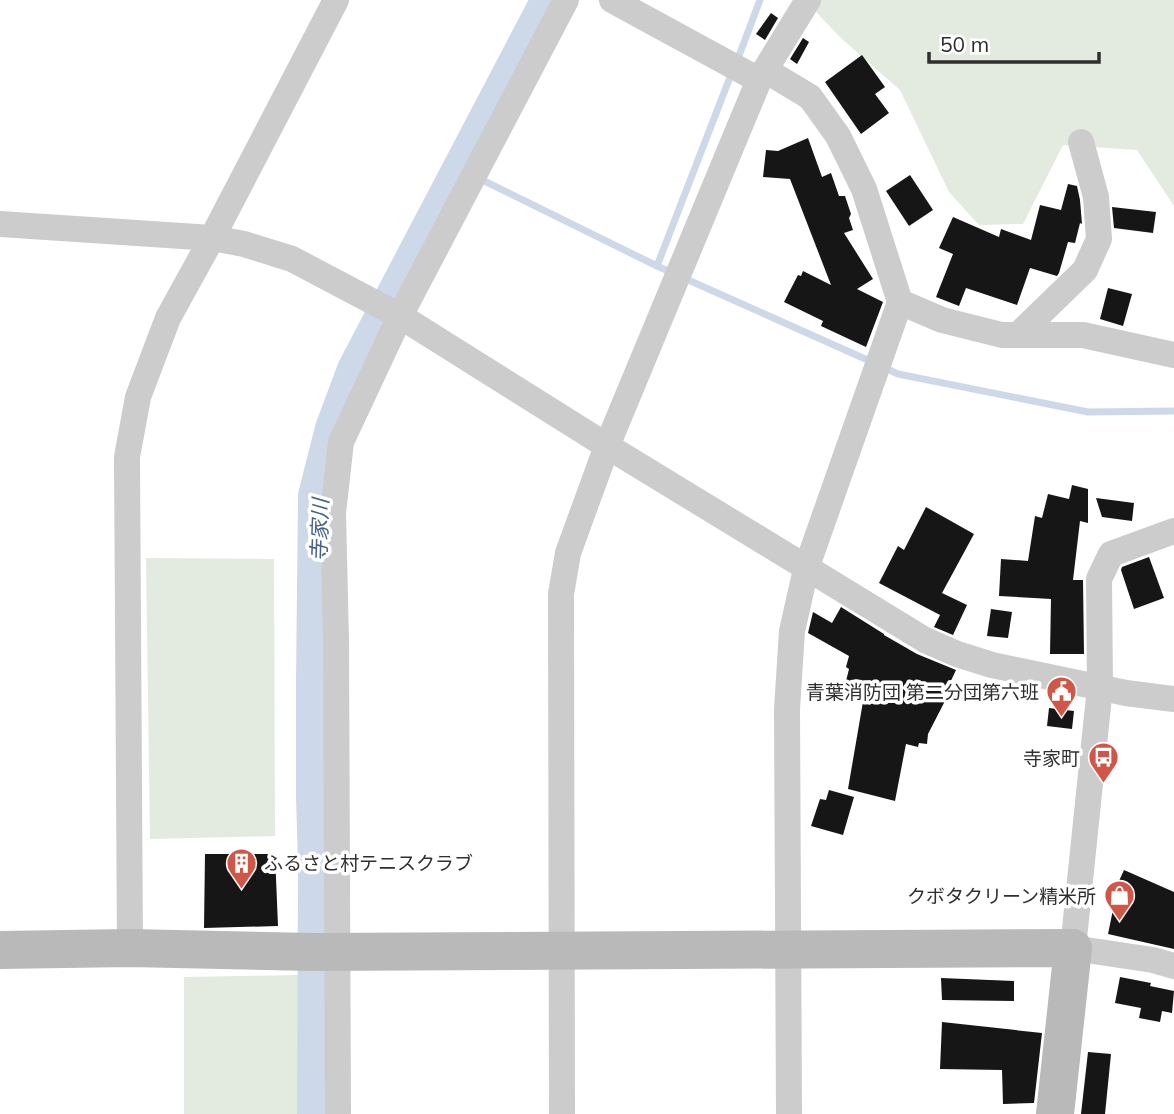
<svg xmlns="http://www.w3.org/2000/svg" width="1174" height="1114" viewBox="0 0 1174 1114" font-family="Mulish,'Noto Sans JP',sans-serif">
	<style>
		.green { fill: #e3eadf }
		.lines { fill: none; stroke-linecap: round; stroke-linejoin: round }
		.stream { stroke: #cdd9e8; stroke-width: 7 }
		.river { stroke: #cdd9e8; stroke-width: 40 }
		.building { fill: #161616 }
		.street { stroke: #ccc; stroke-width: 26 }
		.secondary { stroke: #b9b9b9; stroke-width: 38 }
		.labels { text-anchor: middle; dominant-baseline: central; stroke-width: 7; stroke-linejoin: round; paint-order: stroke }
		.poi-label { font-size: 19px; fill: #2f2f2f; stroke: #fff; text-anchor: end }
		.water-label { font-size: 21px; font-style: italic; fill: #476288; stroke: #fff }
	</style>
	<rect width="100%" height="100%" fill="#fff"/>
	<g class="green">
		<polygon points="821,0 1174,0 1174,206 1137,150 1063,145 1023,224 979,225 949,192 900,90 842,39 814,10"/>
		<polygon points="146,558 274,559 275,836 150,839"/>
		<polygon points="300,975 300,1114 184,1114 184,977"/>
	</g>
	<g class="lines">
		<g class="stream">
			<polyline points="737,61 760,0"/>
			<polyline points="462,170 657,266 872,362"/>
			<polyline points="657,266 732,72"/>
			<polyline points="883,367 898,374 1088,412 1174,411"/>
		</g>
		<polyline class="river" points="317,1114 318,864 316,797 316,682 318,496 335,429 357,370 551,0"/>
	</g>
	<g class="building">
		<polygon points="771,13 778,18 765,40 756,34"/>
		<polygon points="803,38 809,42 797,64 790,59"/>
		<polygon points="862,55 885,87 875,94 889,113 861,134 825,82"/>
		<polygon points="808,138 822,177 831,173 839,196 845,196 851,214 849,218 853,230 844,233 873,279 857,289 883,302 866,347 821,326 823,321 784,302 798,275 801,276 803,271 831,285 790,179 763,177 766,150 778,151"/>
		<polygon points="910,175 933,210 909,226 886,191"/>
		<polygon points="1068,184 1077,186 1080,200 1082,224 1080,223 1075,243 1068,242 1059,273 1057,276 1030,268 1017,305 966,288 959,306 936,297 953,254 939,248 953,217 999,237 1001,229 1031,240 1040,205 1061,210"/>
		<polygon points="1112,207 1156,212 1153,233 1114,228"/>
		<polygon points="1108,288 1132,294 1123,326 1100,319"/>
		<polygon points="1072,485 1088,489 1088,523 1080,521 1073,580 1083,580 1084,654 1050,654 1051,599 999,596 1001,559 1028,561 1035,516 1042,518 1048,494 1069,499"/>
		<polygon points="1096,498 1134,503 1132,521 1102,517"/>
		<polygon points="926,507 974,534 942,593 967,605 953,635 934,627 940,615 879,583 898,546 904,550"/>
		<polygon points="1149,557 1164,598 1134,609 1121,570 1122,567"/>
		<polygon points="841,607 884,634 884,635 917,654 956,670 942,700 945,701 928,734 927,744 919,743 918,747 906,744 895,801 848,789 865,690 845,685 849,669 846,667 849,656 808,633 813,612 832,623"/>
		<polygon points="991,609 1012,612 1008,638 987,636"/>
		<polygon points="1049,708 1074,711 1072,729 1047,726"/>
		<polygon points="829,790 854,797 843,835 811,826 820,799 826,800"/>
		<polygon points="205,854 275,854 278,926 204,928"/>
		<polygon points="1124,870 1174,892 1174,949 1108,934 1116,895 1113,894"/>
		<polygon points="1120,977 1151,983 1150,986 1174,991 1172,1013 1162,1011 1160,1022 1139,1018 1141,1008 1115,1003"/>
		<polygon points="941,978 1014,981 1014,1001 942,1000"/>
		<polygon points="942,1022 1042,1033 1034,1103 1003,1104 1002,1070 940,1069"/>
		<polygon points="1088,1052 1111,1054 1105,1114 1081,1114"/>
	</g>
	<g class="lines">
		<g class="street">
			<polyline points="612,0 759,80"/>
			<polyline points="765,70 810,97 838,136 864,189 900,302 942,320 1002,335 1083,335 1174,355"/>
			<polyline points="0,224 212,238 244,244 292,259 400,316 607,446 925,640 957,654 992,665 1126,693 1174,699"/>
			<polyline points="1019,334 1085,270 1099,239 1096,197 1081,142"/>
			<polyline points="1174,531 1111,554 1099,579 1100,687 1073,948 1153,960 1174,966"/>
			<polyline points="130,948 127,457 138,397 168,318 212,238 336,0"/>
			<polyline points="338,1114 336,640 333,513 341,442 400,316 566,0"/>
			<polyline points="562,1114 561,594 568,553 607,446 759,80 808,0"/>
			<polyline points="789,1114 787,709 792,631 806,569 900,302"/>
		</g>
		<polyline class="secondary" points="0,950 130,948 311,952 1073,948 1055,1114"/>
	</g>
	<defs>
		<symbol id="civic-pin" viewBox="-11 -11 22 30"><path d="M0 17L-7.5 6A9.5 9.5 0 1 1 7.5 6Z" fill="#d05747" stroke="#fff"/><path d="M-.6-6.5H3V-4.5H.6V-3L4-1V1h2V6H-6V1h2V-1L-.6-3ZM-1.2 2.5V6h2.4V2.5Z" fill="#fff"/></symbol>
		<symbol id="bus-pin" viewBox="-11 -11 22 30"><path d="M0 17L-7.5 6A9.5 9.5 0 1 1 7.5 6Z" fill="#d05747" stroke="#fff"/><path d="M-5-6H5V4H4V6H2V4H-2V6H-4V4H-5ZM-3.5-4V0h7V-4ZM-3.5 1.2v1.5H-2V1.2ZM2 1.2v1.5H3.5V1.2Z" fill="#fff"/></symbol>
		<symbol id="building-pin" viewBox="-11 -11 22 30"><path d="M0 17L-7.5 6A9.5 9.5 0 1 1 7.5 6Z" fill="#d05747" stroke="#fff"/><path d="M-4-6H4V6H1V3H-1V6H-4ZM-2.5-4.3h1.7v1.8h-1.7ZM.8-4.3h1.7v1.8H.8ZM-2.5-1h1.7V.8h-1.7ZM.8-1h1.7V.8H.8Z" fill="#fff"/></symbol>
		<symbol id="shop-pin" viewBox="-11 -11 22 30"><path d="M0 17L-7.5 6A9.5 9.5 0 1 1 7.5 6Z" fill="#d05747" stroke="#fff"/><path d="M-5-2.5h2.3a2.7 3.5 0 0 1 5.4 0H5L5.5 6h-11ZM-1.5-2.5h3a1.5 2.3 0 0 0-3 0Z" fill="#fff"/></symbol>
	</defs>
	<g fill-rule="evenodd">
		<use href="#civic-pin" x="1044" y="674" width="35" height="47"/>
		<use href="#bus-pin" x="1086" y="740" width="35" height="47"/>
		<use href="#building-pin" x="224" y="846" width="35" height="47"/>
		<use href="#shop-pin" x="1102" y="878" width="35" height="47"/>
	</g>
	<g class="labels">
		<g class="poi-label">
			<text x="1039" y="692">青葉消防団 第二分団第六班</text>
			<text x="1080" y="758">寺家町</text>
			<text x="264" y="863" text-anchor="start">ふるさと村テニスクラブ</text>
			<text x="1096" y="896">クボタクリーン精米所</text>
		</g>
		<g class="water-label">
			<text transform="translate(319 530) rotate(-88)">寺家川</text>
		</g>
	</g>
	<path d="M929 52v10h170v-10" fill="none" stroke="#2f2f2f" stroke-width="3.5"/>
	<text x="940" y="52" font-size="21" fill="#2f2f2f" stroke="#ffffff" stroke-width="5" paint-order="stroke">50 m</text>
</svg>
